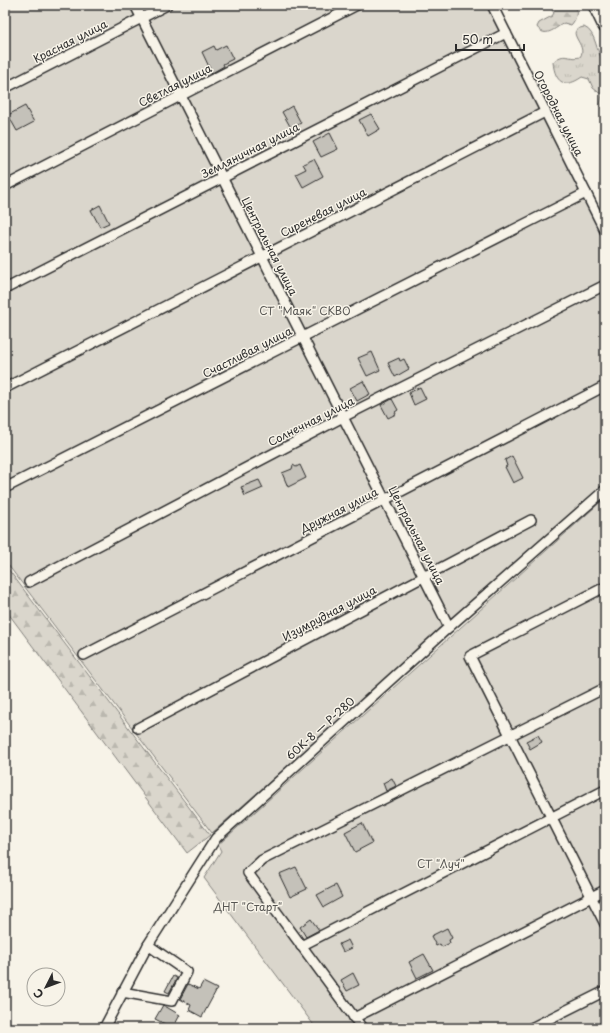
<svg xmlns="http://www.w3.org/2000/svg" width="610" height="1033" viewBox="0 0 610 1033" font-family="'Playpen Sans',sans-serif">
	<style>
		.grass { fill: url(#grass-tufts); stroke: #82807c }
		.forest { fill: url(#forest-firs); stroke: #82807c }
		.garden { fill: #dad6cc; stroke: #82807c }
		.building { fill: #c4c1b9; stroke: #2b2b2b }
		.lines { fill: none; stroke-linecap: round; stroke-linejoin: round }
		.minor-casing { stroke: #2b2b2b; stroke-width: 12 }
		.highway-casing { stroke: #2b2b2b; stroke-width: 16 }
		.minor { stroke: #f7f3e8; stroke-width: 9 }
		.highway { stroke: #f7f3e8; stroke-width: 13 }
		.labels { text-anchor: middle; dominant-baseline: central; stroke-width: 3; stroke-linejoin: round; paint-order: stroke }
		.street-label { font-size: 11px; fill: #2b2b2b; stroke: #f7f3e8 }
		.park-label { font-size: 11px; fill: #575653; stroke: #f7f3e8 }
	</style>
	<defs>
		<pattern id="grass-tufts" width="24" height="20" patternUnits="userSpaceOnUse"><rect width="24" height="20" fill="#dad6cc"/><path d="M3 7l-1-3M5 7V3M7 7l1-3M15 17l-1-3M17 17v-4M19 17l1-3" fill="none" stroke="#bbb8af"/></pattern>
		<pattern id="forest-firs" width="22" height="20" patternUnits="userSpaceOnUse"><rect width="22" height="20" fill="#dad6cc"/><path d="M5 1l3.5 6h-7zM16 11l3.5 6h-7z" fill="#bbb8af"/></pattern>
	</defs>
	<rect width="100%" height="100%" fill="#f7f3e8"/>
	<filter id="ink" filterUnits="userSpaceOnUse"><feTurbulence type="fractalNoise" baseFrequency=".025" numOctaves="2"/><feDisplacementMap in="SourceGraphic" scale="8" xChannelSelector="R" yChannelSelector="G"/><feConvolveMatrix kernelMatrix="1 2 1 2 8 2 1 2 1" color-interpolation-filters="sRGB"/></filter>
	<g filter="url(#ink)">
		<path class="grass" d="M 584,27 C 597,32 595,53 605,63 L 605,116 L 600,105 L 602,95 L 593,88 L 589,79 L 582,77 C 565,89 555,83 553,62 C 565,51 568,60 580,57 C 589,45 562,31 584,27 Z"/>
		<g class="forest">
			<path d="M 549,5 L 575,5 C 578,12 576,20 571,25 L 564,23 C 555,28 545,39 537,27 L 539,23 L 552,16 L 554,13 Z"/>
			<polygon points="5,565 210,835 187,853 5,609"/>
		</g>
		<g class="garden">
			<polygon points="5,5 494,5 605,226 605,483 212,833 5,561"/>
			<polygon points="605,498 605,1028 316,1028 204,878 221,851 218,845"/>
		</g>
		<g class="building">
			<polygon points="226,45 233,59 223,64 224,66 212,73 202,52 214,46 216,50"/>
			<polygon points="25,106 34,122 17,131 8,115"/>
			<polygon points="292,106 301,123 291,128 282,112"/>
			<polygon points="371,114 380,129 368,136 359,120"/>
			<polygon points="330,133 338,149 321,157 313,142"/>
			<polygon points="314,159 323,176 303,187 296,174 306,169 303,164"/>
			<polygon points="100,205 109,223 100,227 91,210"/>
			<polygon points="372,352 380,370 367,376 358,358"/>
			<polygon points="399,358 400,361 404,359 409,369 395,377 388,363"/>
			<polygon points="363,381 370,394 357,401 350,388"/>
			<polygon points="420,387 426,399 414,405 409,393"/>
			<polygon points="392,399 398,410 395,412 396,414 388,418 381,405"/>
			<polygon points="512,456 523,478 513,483 505,467 507,466 505,460"/>
			<polygon points="293,465 296,467 300,465 306,478 288,487 282,473 292,469"/>
			<polygon points="259,480 263,488 245,496 241,487"/>
			<polygon points="538,735 542,742 530,749 526,741"/>
			<polygon points="392,778 396,786 386,791 383,783"/>
			<polygon points="362,823 372,843 355,852 345,832"/>
			<polygon points="296,867 307,889 290,897 279,874"/>
			<polygon points="336,885 342,897 324,907 317,895"/>
			<polygon points="311,919 319,930 306,937 300,927"/>
			<polygon points="447,928 452,938 449,940 450,943 442,947 440,944 436,946 431,936"/>
			<polygon points="348,940 352,948 343,952 339,944"/>
			<polygon points="424,954 433,970 417,978 409,962"/>
			<polygon points="353,973 359,985 347,991 341,980"/>
			<polygon points="173,976 177,978 169,993 165,991"/>
			<polygon points="203,982 217,989 202,1017 189,1010 191,1005 180,999 188,984 199,989"/>
			<polygon points="163,1005 180,1015 173,1028 155,1019"/>
		</g>
		<g class="lines">
			<defs>
				<g id="minor">
					<polyline points="135,5 449,627"/>
					<polyline points="492,5 605,231"/>
					<polyline points="5,88 167,5"/>
					<polyline points="5,186 357,5"/>
					<polyline points="5,289 506,33"/>
					<polyline points="5,388 545,112"/>
					<polyline points="5,488 586,193"/>
					<polyline points="29,582 343,417 605,285"/>
					<polyline points="605,587 470,656 605,924"/>
					<polyline points="84,655 605,386"/>
					<polyline points="138,728 531,520"/>
					<polyline points="301,946 605,790"/>
					<polyline points="122,992 172,1001 187,972 148,945"/>
					<polyline points="354,1018 605,890"/>
					<polyline points="104,1028 148,945 216,838 449,627 605,490"/>
					<polyline points="362,1028 248,873 262,860 605,688"/>
					<polyline points="531,1028 605,991"/>
				</g>
				<polyline id="highway" points="595,5 605,26"/>
			</defs>
			<use href="#minor" class="minor-casing"/>
			<use href="#highway" class="highway-casing"/>
			<use href="#minor" class="minor"/>
			<use href="#highway" class="highway"/>
		</g>
	</g>
	<g class="labels">
		<g class="street-label">
			<text transform="translate(70 41) rotate(-27)">Красная улица</text>
			<text transform="translate(175 85) rotate(-27)">Светлая улица</text>
			<text transform="translate(559 113) rotate(63)">Огородная улица</text>
			<text transform="translate(250 150) rotate(-27)">Земляничная улица</text>
			<text transform="translate(323 212) rotate(-27)">Сиреневая улица</text>
			<text transform="translate(270 246) rotate(63)">Центральная улица</text>
			<text transform="translate(247 352) rotate(-27)">Счастливая улица</text>
			<text transform="translate(311 421) rotate(-27)">Солнечная улица</text>
			<text transform="translate(339 510) rotate(-27)">Дружная улица</text>
			<text transform="translate(417 535) rotate(63)">Центральная улица</text>
			<text transform="translate(329 613) rotate(-28)">Изумрудная улица</text>
			<text transform="translate(320 728) rotate(-42)">60К-8 — Р-280</text>
		</g>
		<g class="park-label">
			<text x="305" y="310">СТ "Маяк" СКВО</text>
			<text x="441" y="863">СТ "Луч"</text>
			<text x="248" y="906">ДНТ "Старт"</text>
		</g>
	</g>
	<rect width="610" height="1033" fill="none" stroke="#f7f3e8" stroke-width="20"/>
	<rect x="10" y="10" width="590" height="1013" fill="none" stroke="#2b2b2b" stroke-width="1.5" filter="url(#ink)"/>
	<g transform="translate(46 987) rotate(228)"><circle r="19" fill="#f7f3e8" stroke="#a5a39c"/>
	<path d="M0-3L7 15L0 10L-7 15Z" fill="#2b2b2b"/>
	<text y="-6" font-size="11" font-weight="bold" text-anchor="middle" fill="#2b2b2b">С</text>
	</g>
	<path d="M456 44v6h68v-6" fill="none" stroke="#2b2b2b" stroke-width="2"/>
	<text x="462" y="44" font-size="12" fill="#2b2b2b" stroke="#f7f3e8" stroke-width="3" paint-order="stroke">50 m</text>
</svg>
